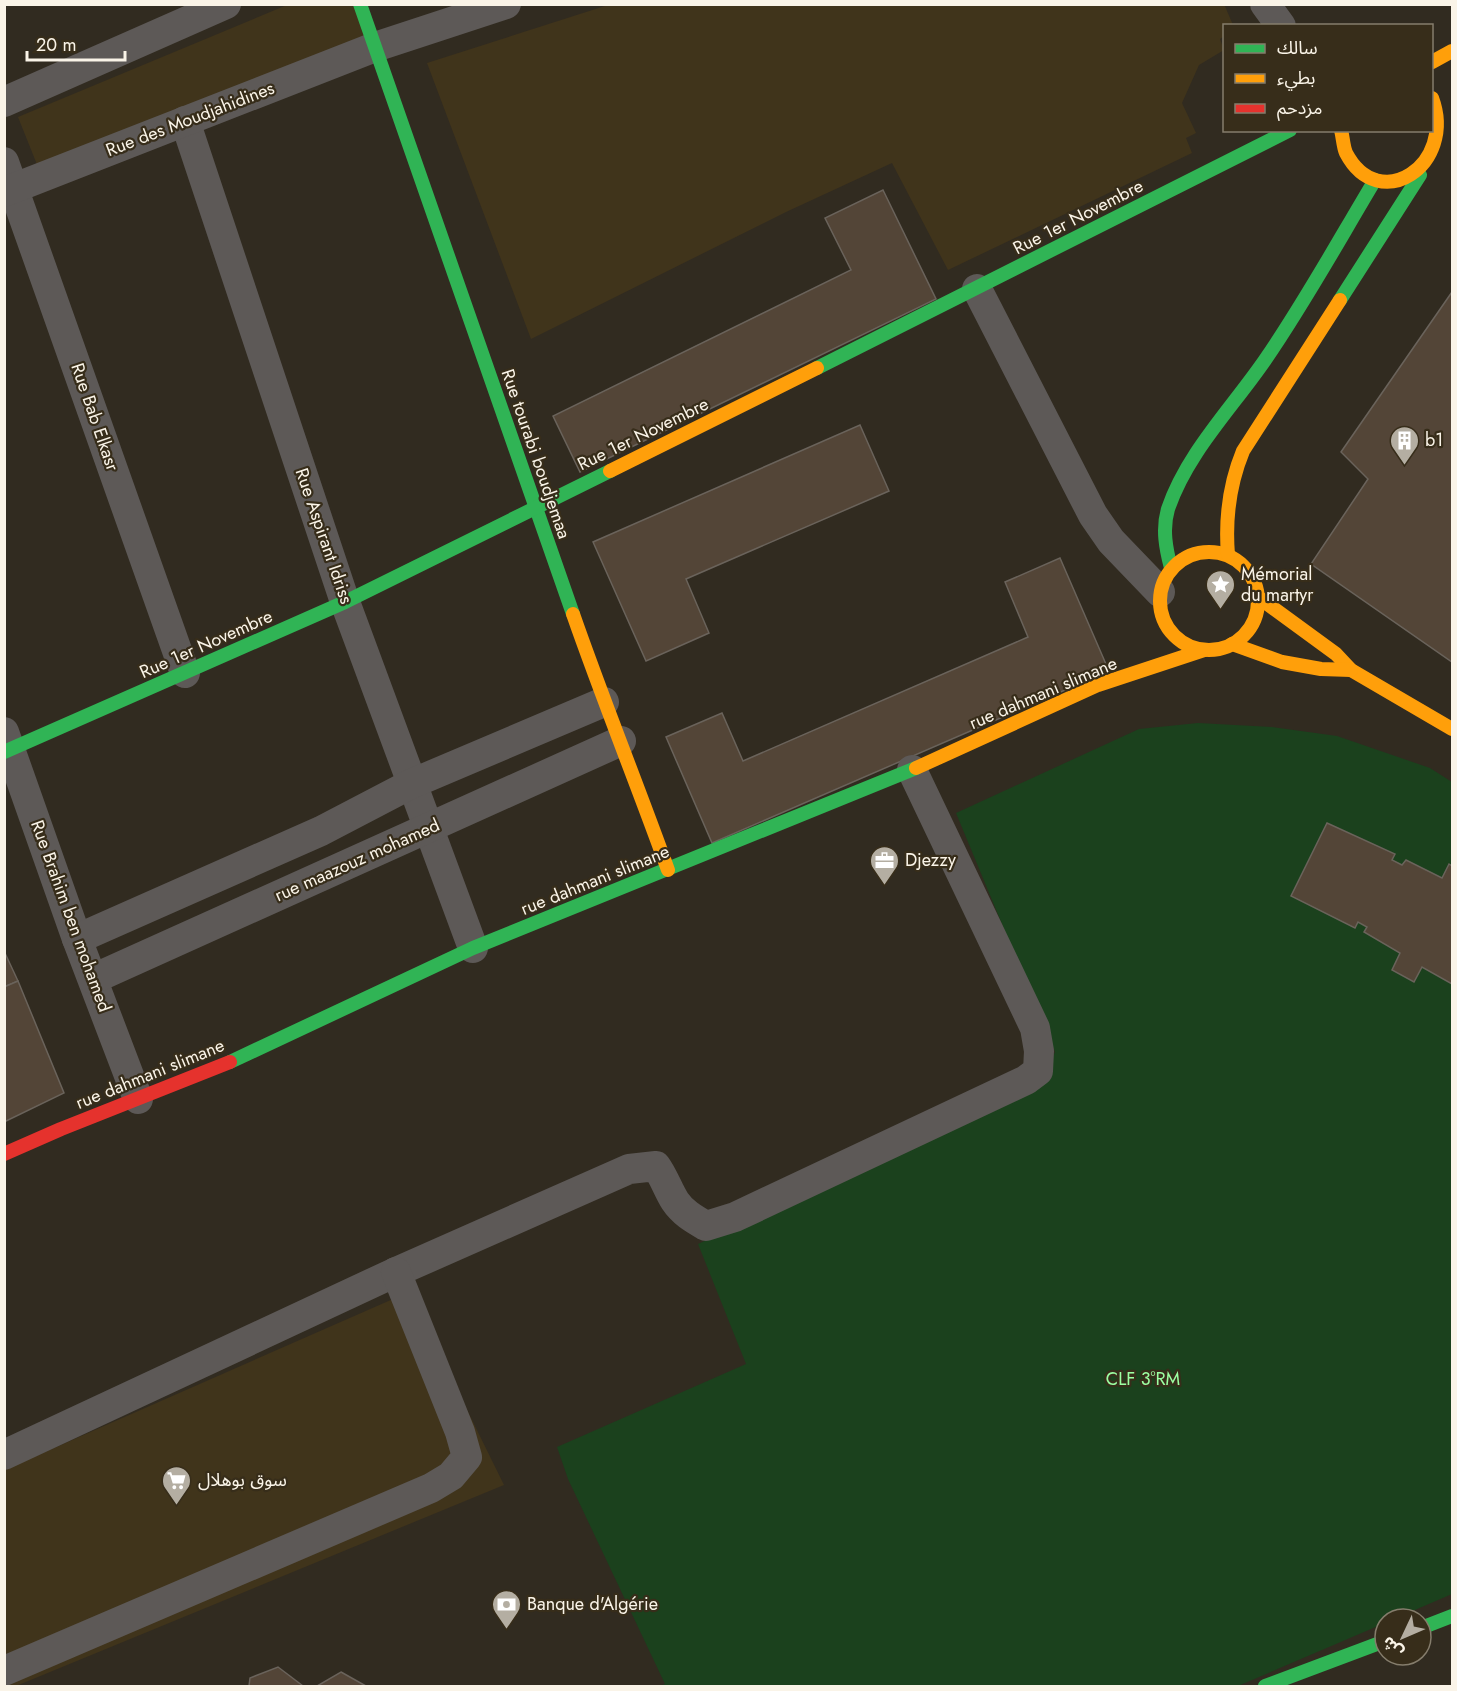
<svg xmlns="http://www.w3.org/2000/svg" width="1457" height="1691" viewBox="0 0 1457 1691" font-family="Jost,'Noto Sans Arabic',sans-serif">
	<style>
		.built { fill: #40341b }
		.green { fill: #1b411d }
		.building { fill: #534537; stroke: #6a635b; stroke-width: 1.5 }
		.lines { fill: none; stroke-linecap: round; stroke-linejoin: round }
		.street { stroke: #5d5957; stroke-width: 30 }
		.fast { stroke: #30b455; stroke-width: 14 }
		.slow { stroke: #ff9f0a; stroke-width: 14 }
		.jam { stroke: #e5322d; stroke-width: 14 }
		.labels { text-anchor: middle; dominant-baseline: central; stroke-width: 4.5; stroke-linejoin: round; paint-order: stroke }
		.street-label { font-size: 18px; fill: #faf4e8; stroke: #372d1a }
		.poi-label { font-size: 18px; fill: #faf4e8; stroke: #372d1a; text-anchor: start }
		.park-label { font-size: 18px; fill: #9cffa2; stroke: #372d1a }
	</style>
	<rect width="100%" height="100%" fill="#312b20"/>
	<g class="built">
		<polygon points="287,5 360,5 371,35 42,177 18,117"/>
		<polygon points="608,5 1224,4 1233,25 1224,26 1224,36 1220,39 1224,50 1199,65 1182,103 1196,133 1186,138 1192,153 948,270 892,163 786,212 531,339 427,63"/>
		<polygon points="409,1292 504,1485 16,1686 5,1686 4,1470"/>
	</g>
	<polygon class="green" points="1198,723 1272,727 1337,736 1430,768 1452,782 1452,1594 1394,1619 1385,1619 1385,1623 1238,1686 660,1686 665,1684 568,1479 557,1447 746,1364 698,1244 1040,1086 1055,1052 956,813 1139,729"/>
	<g class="building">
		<polygon points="883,190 936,299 580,472 553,416 851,270 825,218"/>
		<polygon points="1452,292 1452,662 1311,564 1368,479 1341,452"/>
		<polygon points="860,425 889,491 686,579 709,633 646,661 593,542"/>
		<polygon points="1060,558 1109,671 712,843 666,737 722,713 743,761 1028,637 1005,582"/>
		<polygon points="1327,823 1395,854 1392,860 1402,865 1406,860 1442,878 1449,864 1452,866 1452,984 1422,967 1414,982 1392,970 1400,953 1364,932 1367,927 1358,922 1355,928 1291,896"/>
		<polygon points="4,951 18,981 4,987"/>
		<polygon points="18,981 64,1093 4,1122 4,987"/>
		<polygon points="278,1667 303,1686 249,1686 250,1678"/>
		<polygon points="341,1672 366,1686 317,1686"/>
	</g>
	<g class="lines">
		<g class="street">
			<polyline points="1265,4 1281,26"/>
			<polyline points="4,102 226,4"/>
			<polyline points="185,121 345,602 473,948"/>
			<polyline points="4,162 185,673"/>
			<polyline points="4,192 375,47 506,4"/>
			<polyline points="977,289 1093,515 1111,541 1160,592"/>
			<polyline points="4,732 77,939 138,1099"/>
			<polyline points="77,939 321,831 411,784 604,702"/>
			<polyline points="93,979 621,741"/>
			<path d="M 4,1455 L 396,1272 L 629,1169 L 656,1166 C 664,1177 668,1190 675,1201 C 683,1213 694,1219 706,1226 L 735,1217 L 1026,1080 L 1038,1071 L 1039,1051 L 1035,1028 L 912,770"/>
			<polyline points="4,1671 431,1488 451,1476 467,1457 460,1432 396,1272"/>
		</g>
		<g class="fast">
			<polyline points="360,4 573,614"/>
			<polyline points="1340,300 1420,175"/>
			<polyline points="817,368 1290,130"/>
			<path d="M 1171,568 C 1166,549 1162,529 1168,509 C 1187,453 1232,408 1265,360 C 1305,302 1339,240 1375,180"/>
			<polyline points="4,752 345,602 610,471"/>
			<polyline points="230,1062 473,948 916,768"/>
			<polyline points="1421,1628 1452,1616"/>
			<polyline points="1265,1686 1385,1641"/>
		</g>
		<g class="slow">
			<polyline points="1432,62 1452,51"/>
			<path d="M 1341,130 C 1343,137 1343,146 1346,153 C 1379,216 1457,165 1432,98"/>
			<polyline points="610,471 817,368"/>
			<circle cx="1209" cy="601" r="49"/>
			<path d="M 1228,555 C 1225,518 1229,485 1243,451 L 1340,300"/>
			<polyline points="1258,597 1336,654 1351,670 1452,729"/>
			<path d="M 573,614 C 603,700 637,784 668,870"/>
			<polyline points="1232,644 1282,662 1321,669 1351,670"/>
			<polyline points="916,768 1098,685 1204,650"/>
		</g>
		<polyline class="jam" points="4,1154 61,1129 230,1062"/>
	</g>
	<defs>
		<symbol id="building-pin" viewBox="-11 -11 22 30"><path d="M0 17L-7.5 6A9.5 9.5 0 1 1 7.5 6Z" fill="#b4aea2" stroke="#372d1a"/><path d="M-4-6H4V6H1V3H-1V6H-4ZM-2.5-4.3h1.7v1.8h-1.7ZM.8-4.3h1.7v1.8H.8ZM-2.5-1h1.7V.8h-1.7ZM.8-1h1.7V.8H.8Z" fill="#fff"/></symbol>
		<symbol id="sight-pin" viewBox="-11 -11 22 30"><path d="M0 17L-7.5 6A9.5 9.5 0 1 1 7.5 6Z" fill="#b4aea2" stroke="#372d1a"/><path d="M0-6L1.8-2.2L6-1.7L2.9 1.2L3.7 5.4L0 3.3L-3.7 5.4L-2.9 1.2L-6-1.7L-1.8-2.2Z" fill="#fff"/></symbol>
		<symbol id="office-pin" viewBox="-11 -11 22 30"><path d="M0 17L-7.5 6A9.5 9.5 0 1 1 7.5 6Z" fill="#b4aea2" stroke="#372d1a"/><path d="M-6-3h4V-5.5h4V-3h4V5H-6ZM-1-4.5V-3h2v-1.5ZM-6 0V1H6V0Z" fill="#fff"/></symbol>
		<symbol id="supermarket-pin" viewBox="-11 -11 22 30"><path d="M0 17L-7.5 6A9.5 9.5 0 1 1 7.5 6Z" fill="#b4aea2" stroke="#372d1a"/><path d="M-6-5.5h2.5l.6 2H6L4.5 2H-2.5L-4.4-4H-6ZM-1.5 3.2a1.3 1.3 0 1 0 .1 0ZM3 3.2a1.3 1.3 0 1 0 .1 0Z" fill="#fff"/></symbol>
		<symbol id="bank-pin" viewBox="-11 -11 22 30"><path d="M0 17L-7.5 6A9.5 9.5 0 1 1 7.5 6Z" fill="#b4aea2" stroke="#372d1a"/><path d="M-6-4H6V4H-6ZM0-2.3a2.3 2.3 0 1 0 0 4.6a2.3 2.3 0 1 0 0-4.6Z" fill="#fff"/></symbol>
	</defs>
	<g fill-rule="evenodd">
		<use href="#building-pin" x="1388" y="424" width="33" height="45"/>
		<use href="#sight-pin" x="1204" y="568" width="33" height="45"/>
		<use href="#office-pin" x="868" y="844" width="33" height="45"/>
		<use href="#supermarket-pin" x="160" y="1464" width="33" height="45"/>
		<use href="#bank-pin" x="490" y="1588" width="33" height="45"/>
	</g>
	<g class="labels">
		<g class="street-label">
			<text transform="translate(190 119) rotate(-21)">Rue des Moudjahidines</text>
			<text transform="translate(1078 217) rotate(-27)">Rue 1er Novembre</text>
			<text transform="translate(95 417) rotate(71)">Rue Bab Elkasr</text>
			<text transform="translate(643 434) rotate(-26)">Rue 1er Novembre</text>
			<text transform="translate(536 454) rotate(71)">Rue tourabi boudjemaa</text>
			<text transform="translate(324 536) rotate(71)">Rue Aspirant Idriss</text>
			<text transform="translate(206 644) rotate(-24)">Rue 1er Novembre</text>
			<text transform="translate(1043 693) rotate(-23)">rue dahmani slimane</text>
			<text transform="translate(357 860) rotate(-24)">rue maazouz mohamed</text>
			<text transform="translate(595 880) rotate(-22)">rue dahmani slimane</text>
			<text transform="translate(71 916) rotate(70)">Rue Brahim ben mohamed</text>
			<text transform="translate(150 1074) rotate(-22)">rue dahmani slimane</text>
		</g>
		<g class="poi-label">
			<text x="1425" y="440">b1</text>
			<text x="1241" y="574">Mémorial<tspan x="1241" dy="21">du martyr</tspan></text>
			<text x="905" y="860">Djezzy</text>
			<text x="198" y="1480">سوق بوهلال</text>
			<text x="527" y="1604">Banque d'Algérie</text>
		</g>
		<g class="park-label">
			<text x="1143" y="1379">CLF 3°RM</text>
		</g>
	</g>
	<rect width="1457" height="1691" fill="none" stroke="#faf4e8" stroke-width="12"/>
	<rect x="1223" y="24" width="210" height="108" fill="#372d1a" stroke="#857d6c" stroke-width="1.5"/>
	<rect x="1235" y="44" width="30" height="9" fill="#30b455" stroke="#857d6c" stroke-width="1.5"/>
	<text x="1277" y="54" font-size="18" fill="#faf4e8">سالك</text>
	<rect x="1235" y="74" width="30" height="9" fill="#ff9f0a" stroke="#857d6c" stroke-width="1.5"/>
	<text x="1277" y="84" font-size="18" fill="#faf4e8">بطيء</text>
	<rect x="1235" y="104" width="30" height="9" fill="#e5322d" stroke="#857d6c" stroke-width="1.5"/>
	<text x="1277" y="114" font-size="18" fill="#faf4e8">مزدحم</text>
	<g transform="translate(1403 1637) rotate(226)"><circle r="28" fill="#372d1a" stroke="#857d6c" stroke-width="1.5"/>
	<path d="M0-4.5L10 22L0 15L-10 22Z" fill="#b4aea2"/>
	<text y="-9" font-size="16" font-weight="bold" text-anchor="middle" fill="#faf4e8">ش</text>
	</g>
	<path d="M27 51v9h98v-9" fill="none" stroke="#faf4e8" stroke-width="3"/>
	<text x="36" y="51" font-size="18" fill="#faf4e8" stroke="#372d1a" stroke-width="4.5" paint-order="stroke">20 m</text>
</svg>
